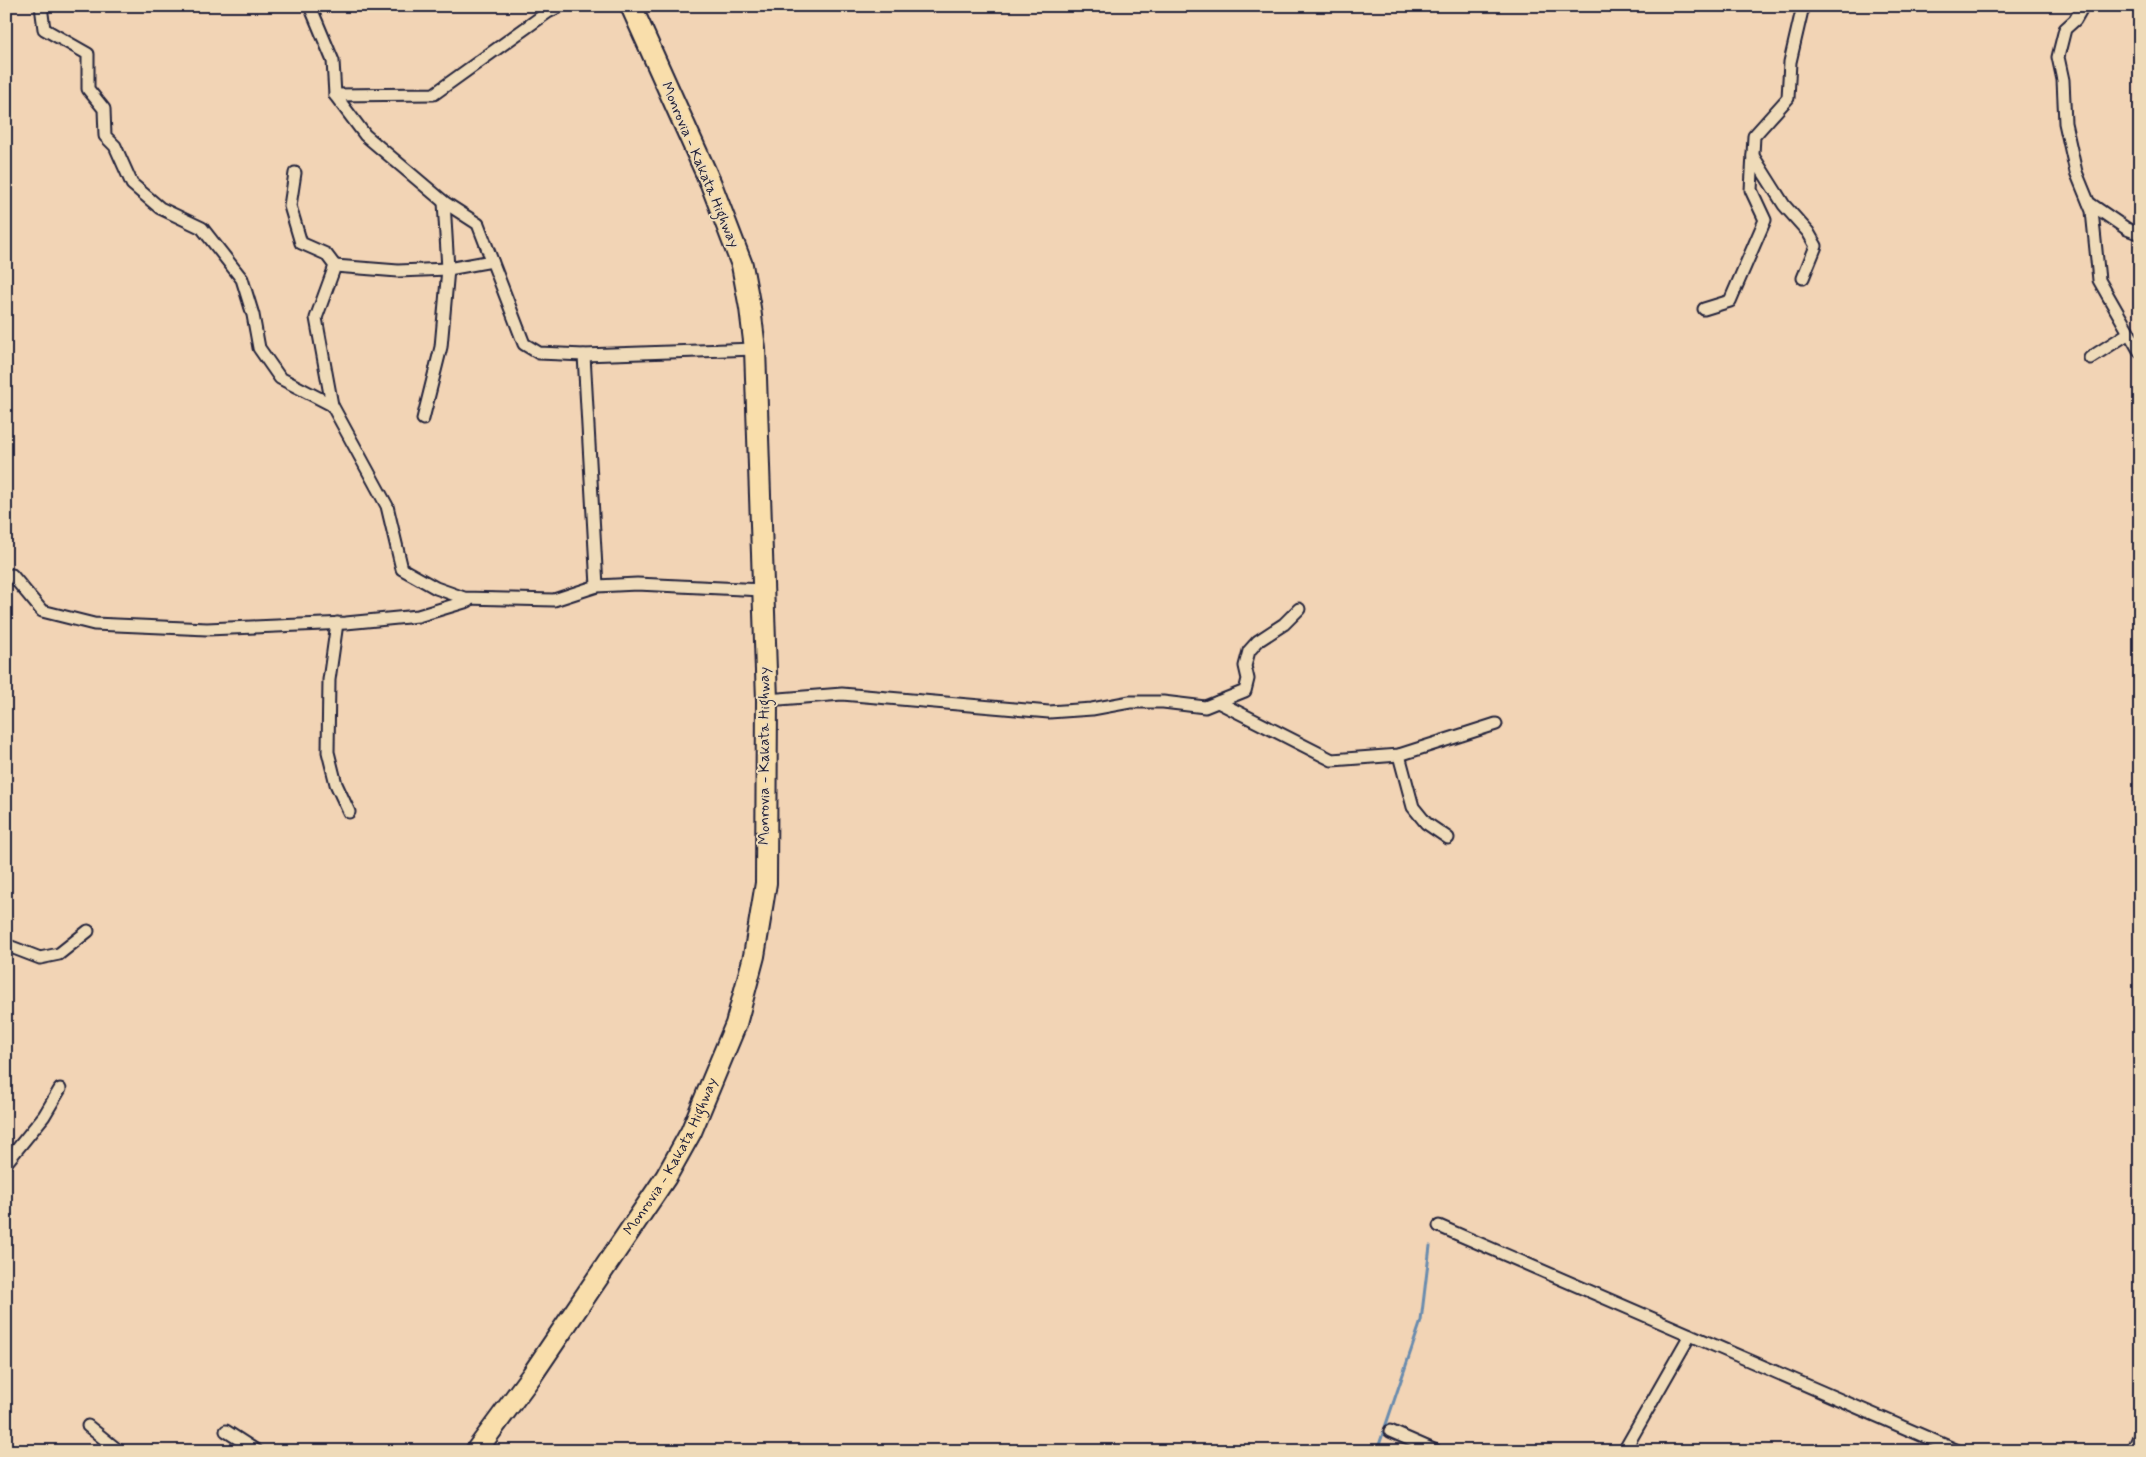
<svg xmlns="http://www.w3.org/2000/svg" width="2146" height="1457" viewBox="0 0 2146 1457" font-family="Mynerve,sans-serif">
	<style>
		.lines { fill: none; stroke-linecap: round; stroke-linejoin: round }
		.stream { stroke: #6b8cae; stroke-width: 3 }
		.street-casing { stroke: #22223b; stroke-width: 15 }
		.highway-casing { stroke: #22223b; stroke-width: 24 }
		.street { stroke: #efdbb9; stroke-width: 11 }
		.highway { stroke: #f9deab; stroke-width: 20 }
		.labels { text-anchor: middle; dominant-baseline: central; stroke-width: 4; stroke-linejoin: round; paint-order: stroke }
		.street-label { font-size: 15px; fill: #22223b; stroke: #efdbb9 }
	</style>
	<rect width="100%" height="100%" fill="#f2d4b5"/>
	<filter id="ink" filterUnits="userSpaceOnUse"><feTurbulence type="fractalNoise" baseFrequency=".02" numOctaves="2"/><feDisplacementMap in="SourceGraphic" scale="10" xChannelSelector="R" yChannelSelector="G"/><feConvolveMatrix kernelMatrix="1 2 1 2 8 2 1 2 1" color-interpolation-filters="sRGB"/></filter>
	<g filter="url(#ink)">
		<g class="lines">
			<polyline class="stream" points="1377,1451 1421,1321 1430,1246"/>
			<defs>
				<g id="street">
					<polyline points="41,6 44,29 88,54 88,89 104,109 105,136 115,146 132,184 160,208 202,228 242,279 253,315 259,348 280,378 332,405"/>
					<polyline points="310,6 333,61 335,95 365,135 444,202 478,224 524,344 539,353 584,355 755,349"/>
					<polyline points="2083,6 2075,20 2065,29 2058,57 2063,80 2065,123 2076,172 2092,211 2099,280 2140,352"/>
					<polyline points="335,95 434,94 548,12 560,6"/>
					<polyline points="1753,156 1784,205 1808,232 1816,246 1803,278"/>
					<polyline points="295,173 290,206 301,243 326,254 335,266 316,318 332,405 387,506 402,569 436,588 464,598 554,600 597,586 637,584 763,590"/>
					<polyline points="2089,203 2127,229 2140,234"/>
					<polyline points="335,266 398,271 448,269 492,261"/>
					<polyline points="1704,309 1730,301 1765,220 1751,190 1754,136 1788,98 1790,62 1803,6"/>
					<polyline points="584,355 597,586"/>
					<polyline points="2090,358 2129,333"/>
					<polyline points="423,419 441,347 448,269 444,202"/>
					<polyline points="12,575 42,611 94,624 207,629 346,623 418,616 468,601"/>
					<polyline points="337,623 329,680 328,752 336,784 349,812"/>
					<polyline points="767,700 842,694 1049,712 1092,709 1130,702 1163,702 1205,707 1245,691 1248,679 1245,666 1249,651 1258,641 1284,624 1299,609"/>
					<polyline points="1218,702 1332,760 1399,755 1496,724"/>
					<polyline points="1399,755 1413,807 1426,823 1448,838"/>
					<polyline points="6,945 40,958 59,954 88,931"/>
					<polyline points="6,1163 44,1116 60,1089"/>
					<polyline points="1439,1226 1958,1451"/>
					<polyline points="88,1426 119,1451"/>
					<polyline points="226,1431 257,1451"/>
					<polyline points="1390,1431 1436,1451"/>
					<polyline points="1624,1451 1690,1335"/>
					<polyline points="2133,1451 2140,1434"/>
				</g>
				<g id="highway">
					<path id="s1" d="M 476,1451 L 532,1375 L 666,1177 L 691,1132 L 736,1024 L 754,956 L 766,883 L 767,700 L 755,349 L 750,308 L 742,265 L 711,184 L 631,6"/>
				</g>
			</defs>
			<use href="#street" class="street-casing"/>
			<use href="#highway" class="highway-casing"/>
			<use href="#street" class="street"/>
			<use href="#highway" class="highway"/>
		</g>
	</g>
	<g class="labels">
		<g class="street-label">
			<text transform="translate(700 165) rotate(67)">Monrovia - Kakata Highway</text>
			<text transform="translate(765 756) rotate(-90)">Monrovia - Kakata Highway</text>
			<text stroke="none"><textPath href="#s1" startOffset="354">Monrovia - Kakata Highway</textPath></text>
		</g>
	</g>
	<rect width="2146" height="1457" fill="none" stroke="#efdbb9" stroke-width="25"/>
	<rect x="12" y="12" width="2121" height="1432" fill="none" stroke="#22223b" stroke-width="2" filter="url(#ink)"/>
</svg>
